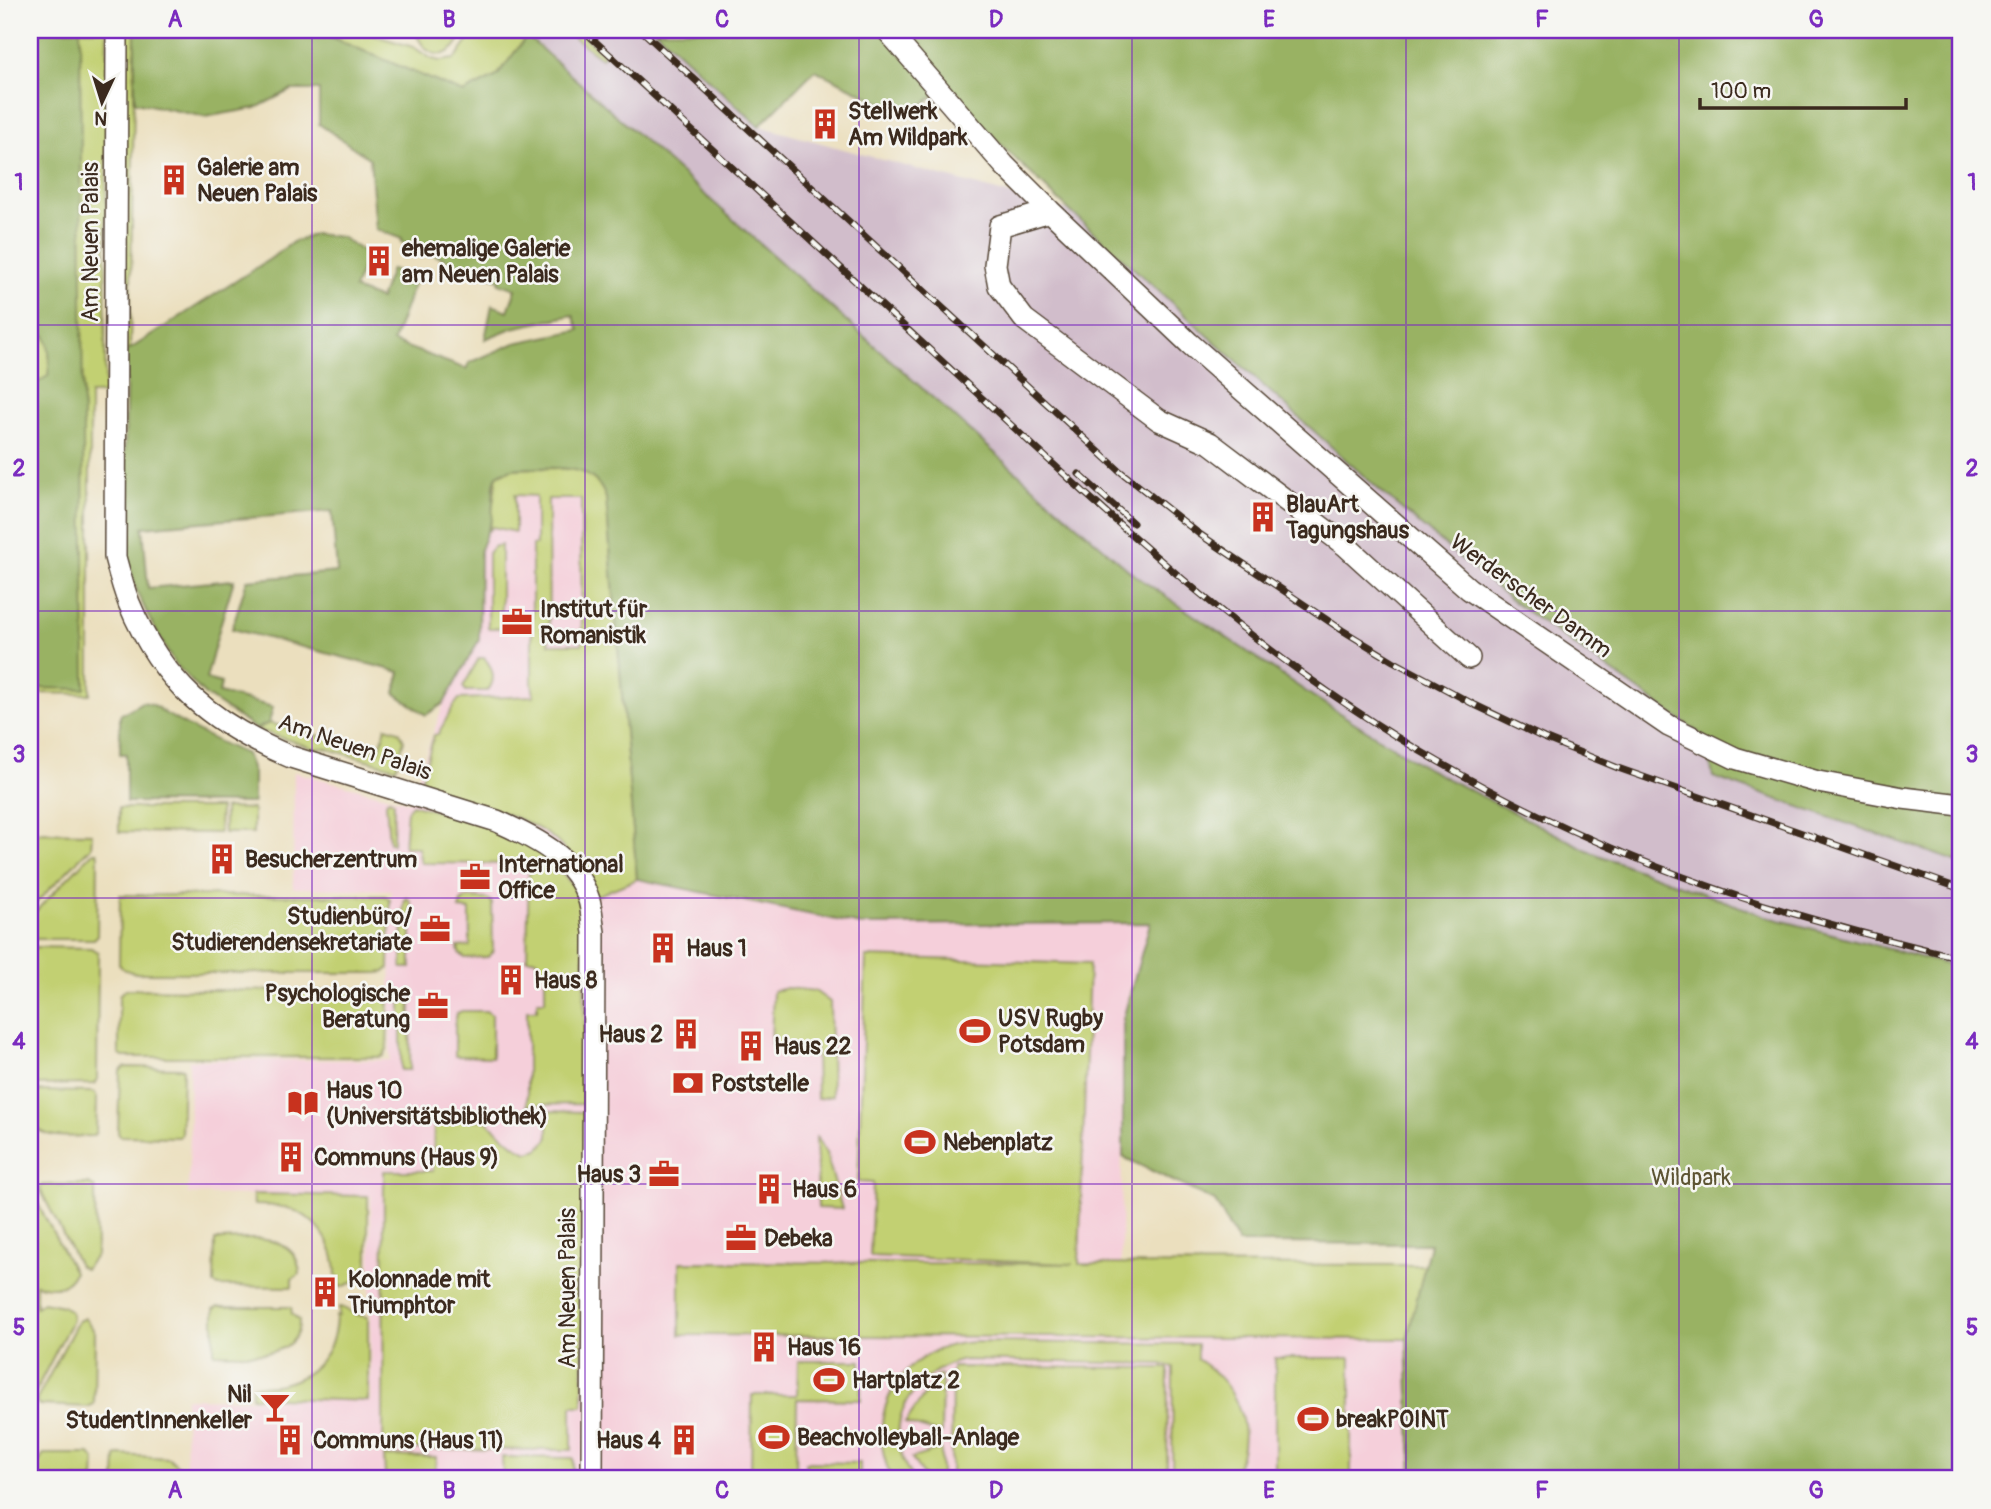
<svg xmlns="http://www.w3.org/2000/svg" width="1991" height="1509" font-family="Pangolin,sans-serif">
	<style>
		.built { fill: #f5cfda }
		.industrial { fill: #d1bdcb }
		.green { fill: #c2d072; stroke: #7e7d48; stroke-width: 2; fill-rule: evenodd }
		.forest { fill: #99b264; stroke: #6a6e41; stroke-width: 2 }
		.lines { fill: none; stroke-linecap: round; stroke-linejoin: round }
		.minor-casing { stroke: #554536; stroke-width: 24 }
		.minor { stroke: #fff; stroke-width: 21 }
		.rail-casing { stroke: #3b2a1e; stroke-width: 7 }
		.rail { stroke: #f6f6f2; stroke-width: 4.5; stroke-dasharray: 13; stroke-linecap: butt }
		.grid { fill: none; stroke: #7b2cbf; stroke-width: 2; stroke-opacity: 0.55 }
		.labels { text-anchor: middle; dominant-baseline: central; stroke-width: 5; stroke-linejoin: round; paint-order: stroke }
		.poi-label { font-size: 23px; font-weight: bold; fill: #3b2a1e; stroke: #f6f6f2; text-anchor: start }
		.street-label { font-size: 23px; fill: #3b2a1e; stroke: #f6f6f2 }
		.park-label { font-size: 23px; fill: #5d5433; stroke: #f6f6f2 }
		.neatline { fill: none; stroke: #7b2cbf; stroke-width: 2.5 }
		.grid-label { font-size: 23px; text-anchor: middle; font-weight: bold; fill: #7b2cbf }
	</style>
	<rect width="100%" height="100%" fill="#f6f6f2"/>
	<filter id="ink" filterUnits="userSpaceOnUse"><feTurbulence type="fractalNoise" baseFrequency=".0143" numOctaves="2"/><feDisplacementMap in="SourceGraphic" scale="14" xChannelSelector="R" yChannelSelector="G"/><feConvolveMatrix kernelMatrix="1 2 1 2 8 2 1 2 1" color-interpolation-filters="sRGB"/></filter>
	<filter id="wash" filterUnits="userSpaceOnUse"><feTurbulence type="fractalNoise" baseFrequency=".00686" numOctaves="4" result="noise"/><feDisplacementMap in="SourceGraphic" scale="28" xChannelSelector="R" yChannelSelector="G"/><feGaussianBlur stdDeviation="1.57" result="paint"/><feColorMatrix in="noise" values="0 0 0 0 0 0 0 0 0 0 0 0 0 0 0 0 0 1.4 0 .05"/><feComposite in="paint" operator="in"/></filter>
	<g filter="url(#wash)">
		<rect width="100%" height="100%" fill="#ebdfbe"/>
		<!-- built -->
		<path class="built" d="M604 451 861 925 1150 923 1123 1019 1121 1264 680 1262V1335L1407 1339 1412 1479H186L185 1398 370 1401 371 1196 188 1194 190 1137 189 1060H390L391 890 293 888 294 772 409 802 444 703 479 640 480 550 485 470Z"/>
		<!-- industrial -->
		<path class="industrial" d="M522 30H655L759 126 1070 211 1386 496 1511 601 1706 737 1713 777 1961 863V968L1768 917 1593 853 1428 769 1314 697 1133 574 997 455Z"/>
		<!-- green -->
		<path class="green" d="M30 30H107L105 394H90V694L30 693Z
			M124 30H135L130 349 127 351V366H123Z
			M314 30H356L413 47 432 59 440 61 454 59 459 54 468 41 470 30H522L527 36 497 76 463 93Z
			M413 30H462C461 47 443 63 426 49 421 44 417 35 413 30Z
			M564 30H576L604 55 601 58Z
			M541 468C569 468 596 468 606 498L637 879 596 896C583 874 571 852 550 836 520 814 461 799 424 787L421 781 434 735 438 734 453 707 459 699 534 696 532 683V545H536V496L515 495V532L493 527 487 532 490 527 497 475 513 469ZM548 499H581L582 644H549Z
			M501 545V628H488V553L493 547Z
			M479 658H484C493 667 497 681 487 691H466L463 687Z
			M269 723 379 751 386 727 399 731 404 740 396 768 324 748 315 749 256 729Z
			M390 799 394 802 393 844 389 842 386 803 387 800Z
			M412 804 492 827 539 850 573 885 584 916 585 1104 527 1105V1010H537V1001H545V968H537V959H527L529 864 421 863 418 847H404L407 811Z
			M119 808H220L219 833 119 832Z
			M224 808 253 809V833H224Z
			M30 832 92 833 91 847 30 909Z
			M93 852H97L98 856 97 936 94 939H30V917Z
			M120 895 385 896 390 900 389 968 385 972 378 973H134L123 969 119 964Z
			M407 898 411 902V968H402L403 911 405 899Z
			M467 898 488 899 492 903 493 952 488 957 465 958 459 953 458 947 470 946V910L459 909 461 902Z
			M30 947 92 948 98 952 97 1081 95 1084 30 1085Z
			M866 957 1089 964 1079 1264 1961 1267V1345L1407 1339 680 1335V1262L1073 1264 870 1256 873 1183 858 1182Z
			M787 988 815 991 830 1002 832 1096 817 1099 816 1047 771 1044 773 991Z
			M126 989 386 992 389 995 387 1049 383 1056 378 1057H123L119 1054V995Z
			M401 1000H411L410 1070H401Z
			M462 1011H486L492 1015V1057L455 1056V1018L457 1013Z
			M125 1067 183 1068 181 1135 178 1137 120 1136 118 1133 120 1071Z
			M30 1091 91 1092 95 1093 97 1098 96 1132 93 1136C70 1136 46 1141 30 1123Z
			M548 1111 584 1112 583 1406H572V1450L383 1449 384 1171H433L434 1120H485L514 1145 527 1152 539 1149 548 1139Z
			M816 1136 826 1153 842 1209 818 1208Z
			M88 1184 94 1187 95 1189 96 1255 85 1269 79 1266 40 1189 42 1185Z
			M30 1189 74 1272C67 1289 51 1289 36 1284V1307L43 1302 63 1306 71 1312 72 1320 30 1402Z
			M253 1194 368 1196V1279C353 1279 350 1286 339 1287V1277L336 1276C336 1244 315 1213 282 1207 273 1205 263 1205 254 1205Z
			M215 1240C246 1240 297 1230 300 1274L292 1279V1287L219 1286 214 1284Z
			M218 1307H291L292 1314 299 1320C300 1363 242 1353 214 1353V1309Z
			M339 1307C349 1308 353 1316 368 1317V1401L252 1397V1385C298 1390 335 1364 336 1316H339Z
			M85 1318 95 1332 94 1404 88 1407 39 1405 36 1401 78 1321Z
			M973 1342 1197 1344V1359C1240 1387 1258 1433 1231 1479H1172L1173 1367 1162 1364 963 1360C908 1374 879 1429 913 1479H892C861 1414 901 1346 973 1342Z
			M1275 1358H1351V1479H1275Z
			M798 1361H861V1400L797 1399 796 1479H751L752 1395H797Z
			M952 1367 1168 1368 1167 1479H951Z
			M938 1375 941 1376 940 1380 942 1381 941 1434 905 1423Z
			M941 1449V1479H925L912 1458Z
			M44 1454H90L95 1460 94 1479H30V1469L39 1462Z
			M119 1455 169 1458 192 1479H115L116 1456Z
			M384 1456 436 1457 435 1475H385Z
			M502 1457 573 1458V1479H532L531 1476H503Z
			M806 1462 860 1463V1479H806Z"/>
		<!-- forest -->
		<path class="forest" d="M30 30H80L85 689 30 688V387L48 376C51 353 51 333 30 319Z
			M135 30H314L463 93 497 76 527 36 997 455 1133 574 1314 697 1428 769 1593 853 1768 917 1961 968V1479H1412L1407 1339 1430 1244 1238 1243 1215 1201 1123 1157V1019L1150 923 861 925 637 879 606 498C595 466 563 467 535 468 521 468 508 468 497 475L494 484 492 518 480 550 479 640 444 703 426 715 395 693 400 672 232 629 247 580 337 572 332 511 143 527 148 588 234 580 220 626 206 679 221 683 219 693 273 707 269 723 256 729 204 694 174 663 150 620 137 592 123 543 127 351 270 259 293 242 315 234 341 237 367 254 354 289 380 299 391 269 416 278 393 342 466 369 469 363 515 343 579 330 573 315 512 328 485 339 492 305 508 311 516 289 499 283 500 280 401 242 402 239 376 229 370 159 319 124V90H291L256 108 205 117 135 102Z
			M655 30H1961V863L1713 777 1705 737 1512 601 1386 496 1070 211 997 141 948 86 907 115 815 70 759 126Z
			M142 702C156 704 156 707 166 714 192 729 219 743 246 754L253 773V803L126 802V754H120V715Z"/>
	</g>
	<g filter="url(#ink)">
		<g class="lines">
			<!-- minor casing -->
			<g class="minor-casing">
				<path id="minor" d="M117 30 115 557C119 572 123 588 129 603 162 683 212 724 291 757L497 821C535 838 575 857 589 900 592 910 592 922 594 932L592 1479
					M887 30 1004 165 1050 211 1189 343 1469 589 1669 726 1735 758 1818 782 1903 798 1961 805
					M1050 211 1000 226 995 265 999 286 1024 319 1159 420 1210 443 1345 545 1469 658"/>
			</g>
			<!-- minor -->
			<use href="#minor" class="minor"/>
			<!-- rail casing -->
			<g class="rail-casing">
				<path id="rail" d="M583 30C716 152 849 276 982 398 1125 531 1268 665 1439 762 1534 817 1636 862 1740 897 1813 921 1887 940 1961 958
					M641 30 1121 472 1198 533 1342 630 1393 661 1475 705 1544 738 1618 768 1961 889
					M1079 474 1133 523"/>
			</g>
			<!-- rail -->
			<use href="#rail" class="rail"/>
		</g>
	</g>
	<!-- grid -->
	<path class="grid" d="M312 30V1479M585 30V1479M859 30V1479M1132 30V1479M1406 30V1479M1679 30V1479M30 325H1961M30 611H1961M30 898H1961M30 1184H1961"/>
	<!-- icons -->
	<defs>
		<g id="building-bare" transform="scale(2.415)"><path d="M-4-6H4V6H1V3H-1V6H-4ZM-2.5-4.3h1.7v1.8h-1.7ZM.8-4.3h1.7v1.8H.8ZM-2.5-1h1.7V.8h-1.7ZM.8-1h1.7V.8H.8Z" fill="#c8321e" stroke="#f6f6f2" stroke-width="2.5" paint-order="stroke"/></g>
		<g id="office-bare" transform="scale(2.415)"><path d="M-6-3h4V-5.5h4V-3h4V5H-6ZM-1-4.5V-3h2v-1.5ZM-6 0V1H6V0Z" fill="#c8321e" stroke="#f6f6f2" stroke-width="2.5" paint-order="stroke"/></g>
		<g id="stadium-bare" transform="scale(2.415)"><path d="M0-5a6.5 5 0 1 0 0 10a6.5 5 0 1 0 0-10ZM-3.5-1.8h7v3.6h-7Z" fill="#c8321e" stroke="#f6f6f2" stroke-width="2.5" paint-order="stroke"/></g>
		<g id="bank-bare" transform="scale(2.415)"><path d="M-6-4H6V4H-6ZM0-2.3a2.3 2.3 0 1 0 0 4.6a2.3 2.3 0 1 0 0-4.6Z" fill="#c8321e" stroke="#f6f6f2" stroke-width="2.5" paint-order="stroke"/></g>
		<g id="library-bare" transform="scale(2.415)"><path d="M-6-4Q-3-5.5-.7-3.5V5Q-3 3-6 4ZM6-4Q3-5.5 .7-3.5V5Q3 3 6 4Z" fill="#c8321e" stroke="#f6f6f2" stroke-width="2.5" paint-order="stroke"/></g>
		<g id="bar-bare" transform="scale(2.415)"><path d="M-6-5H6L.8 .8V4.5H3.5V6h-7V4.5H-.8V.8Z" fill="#c8321e" stroke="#f6f6f2" stroke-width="2.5" paint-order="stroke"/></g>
	</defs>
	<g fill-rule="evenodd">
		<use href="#building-bare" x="825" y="124"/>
		<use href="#building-bare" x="174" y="180"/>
		<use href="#building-bare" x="379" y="261"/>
		<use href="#building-bare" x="1263" y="517"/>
		<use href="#office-bare" x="517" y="622"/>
		<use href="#building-bare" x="222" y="859"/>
		<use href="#office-bare" x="475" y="877"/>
		<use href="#office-bare" x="435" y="929"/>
		<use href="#building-bare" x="663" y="948"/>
		<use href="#building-bare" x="511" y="980"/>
		<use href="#office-bare" x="433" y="1006"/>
		<use href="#stadium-bare" x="975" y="1031"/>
		<use href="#building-bare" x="686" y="1034"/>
		<use href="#building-bare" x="751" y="1046"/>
		<use href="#bank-bare" x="688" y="1083"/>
		<use href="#library-bare" x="303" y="1103"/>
		<use href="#stadium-bare" x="920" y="1142"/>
		<use href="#building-bare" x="291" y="1157"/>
		<use href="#office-bare" x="664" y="1174"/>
		<use href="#building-bare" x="769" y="1189"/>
		<use href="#office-bare" x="741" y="1238"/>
		<use href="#building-bare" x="325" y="1292"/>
		<use href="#building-bare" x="764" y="1347"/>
		<use href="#stadium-bare" x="829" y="1380"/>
		<use href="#bar-bare" x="275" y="1407"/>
		<use href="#stadium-bare" x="1313" y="1419"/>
		<use href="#stadium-bare" x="774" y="1437"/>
		<use href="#building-bare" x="290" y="1440"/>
		<use href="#building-bare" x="684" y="1440"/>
	</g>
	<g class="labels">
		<!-- poi labels -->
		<g class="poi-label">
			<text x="848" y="111">Stellwerk<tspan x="848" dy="26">Am Wildpark</tspan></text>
			<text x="197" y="167">Galerie am<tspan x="197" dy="26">Neuen Palais</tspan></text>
			<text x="402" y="248">ehemalige Galerie<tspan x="402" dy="26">am Neuen Palais</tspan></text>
			<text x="1286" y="504">BlauArt<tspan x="1286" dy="26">Tagungshaus</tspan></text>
			<text x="540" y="609">Institut für<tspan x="540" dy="26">Romanistik</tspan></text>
			<text x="245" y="859">Besucherzentrum</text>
			<text x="498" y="864">International<tspan x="498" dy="26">Office</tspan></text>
			<text x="412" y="916" text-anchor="end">Studienbüro/<tspan x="412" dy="26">Studierendensekretariate</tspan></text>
			<text x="686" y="948">Haus 1</text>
			<text x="534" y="980">Haus 8</text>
			<text x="410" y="993" text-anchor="end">Psychologische<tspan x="410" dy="26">Beratung</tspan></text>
			<text x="998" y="1018">USV Rugby<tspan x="998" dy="26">Potsdam</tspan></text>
			<text x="663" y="1034" text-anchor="end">Haus 2</text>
			<text x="774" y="1046">Haus 22</text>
			<text x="711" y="1083">Poststelle</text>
			<text x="326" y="1090">Haus 10<tspan x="326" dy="26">(Universitätsbibliothek)</tspan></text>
			<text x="943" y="1142">Nebenplatz</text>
			<text x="314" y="1157">Communs (Haus 9)</text>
			<text x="641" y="1174" text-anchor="end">Haus 3</text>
			<text x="792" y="1189">Haus 6</text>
			<text x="764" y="1238">Debeka</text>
			<text x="348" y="1279">Kolonnade mit<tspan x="348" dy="26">Triumphtor</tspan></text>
			<text x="787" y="1347">Haus 16</text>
			<text x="852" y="1380">Hartplatz 2</text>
			<text x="252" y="1394" text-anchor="end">Nil<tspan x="252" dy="26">StudentInnenkeller</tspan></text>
			<text x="1336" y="1419">breakPOINT</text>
			<text x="797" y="1437">Beachvolleyball-Anlage</text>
			<text x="313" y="1440">Communs (Haus 11)</text>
			<text x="661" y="1440" text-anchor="end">Haus 4</text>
		</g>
		<!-- street labels -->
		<g class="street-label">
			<text transform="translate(90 242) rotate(-90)">Am Neuen Palais</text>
			<text transform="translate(1531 596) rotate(36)">Werderscher Damm</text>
			<text transform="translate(355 747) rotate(19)">Am Neuen Palais</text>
			<text transform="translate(567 1288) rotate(-90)">Am Neuen Palais</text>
		</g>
		<!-- park labels -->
		<g class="park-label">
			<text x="1691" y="1177">Wildpark</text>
		</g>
	</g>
	<!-- margin -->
	<rect width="1991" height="1509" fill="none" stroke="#f6f6f2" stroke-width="77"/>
	<!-- north arrow -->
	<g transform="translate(102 102) rotate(184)" stroke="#f6f6f2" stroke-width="5" paint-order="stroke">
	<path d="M0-5L12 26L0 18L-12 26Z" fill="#3b2a1e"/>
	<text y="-10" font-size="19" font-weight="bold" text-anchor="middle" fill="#3b2a1e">N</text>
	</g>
	<!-- scale -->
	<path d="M1700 98v10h206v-10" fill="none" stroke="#3b2a1e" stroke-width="3.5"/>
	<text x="1711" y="98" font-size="21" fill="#3b2a1e" stroke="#f6f6f2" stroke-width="5" paint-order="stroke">100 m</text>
	<rect x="38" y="38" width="1914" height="1432" class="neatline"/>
	<g class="grid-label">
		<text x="175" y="27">A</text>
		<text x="449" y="27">B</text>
		<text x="722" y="27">C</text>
		<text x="996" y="27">D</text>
		<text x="1269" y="27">E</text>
		<text x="1542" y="27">F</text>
		<text x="1816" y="27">G</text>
		<text x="19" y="190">1</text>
		<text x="1972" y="190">1</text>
		<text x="19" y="476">2</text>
		<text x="1972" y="476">2</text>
		<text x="19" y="762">3</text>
		<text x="1972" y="762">3</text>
		<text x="19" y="1049">4</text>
		<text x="1972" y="1049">4</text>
		<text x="19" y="1335">5</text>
		<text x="1972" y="1335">5</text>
		<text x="175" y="1498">A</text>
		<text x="449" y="1498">B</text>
		<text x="722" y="1498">C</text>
		<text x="996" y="1498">D</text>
		<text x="1269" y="1498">E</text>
		<text x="1542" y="1498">F</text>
		<text x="1816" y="1498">G</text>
	</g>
</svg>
